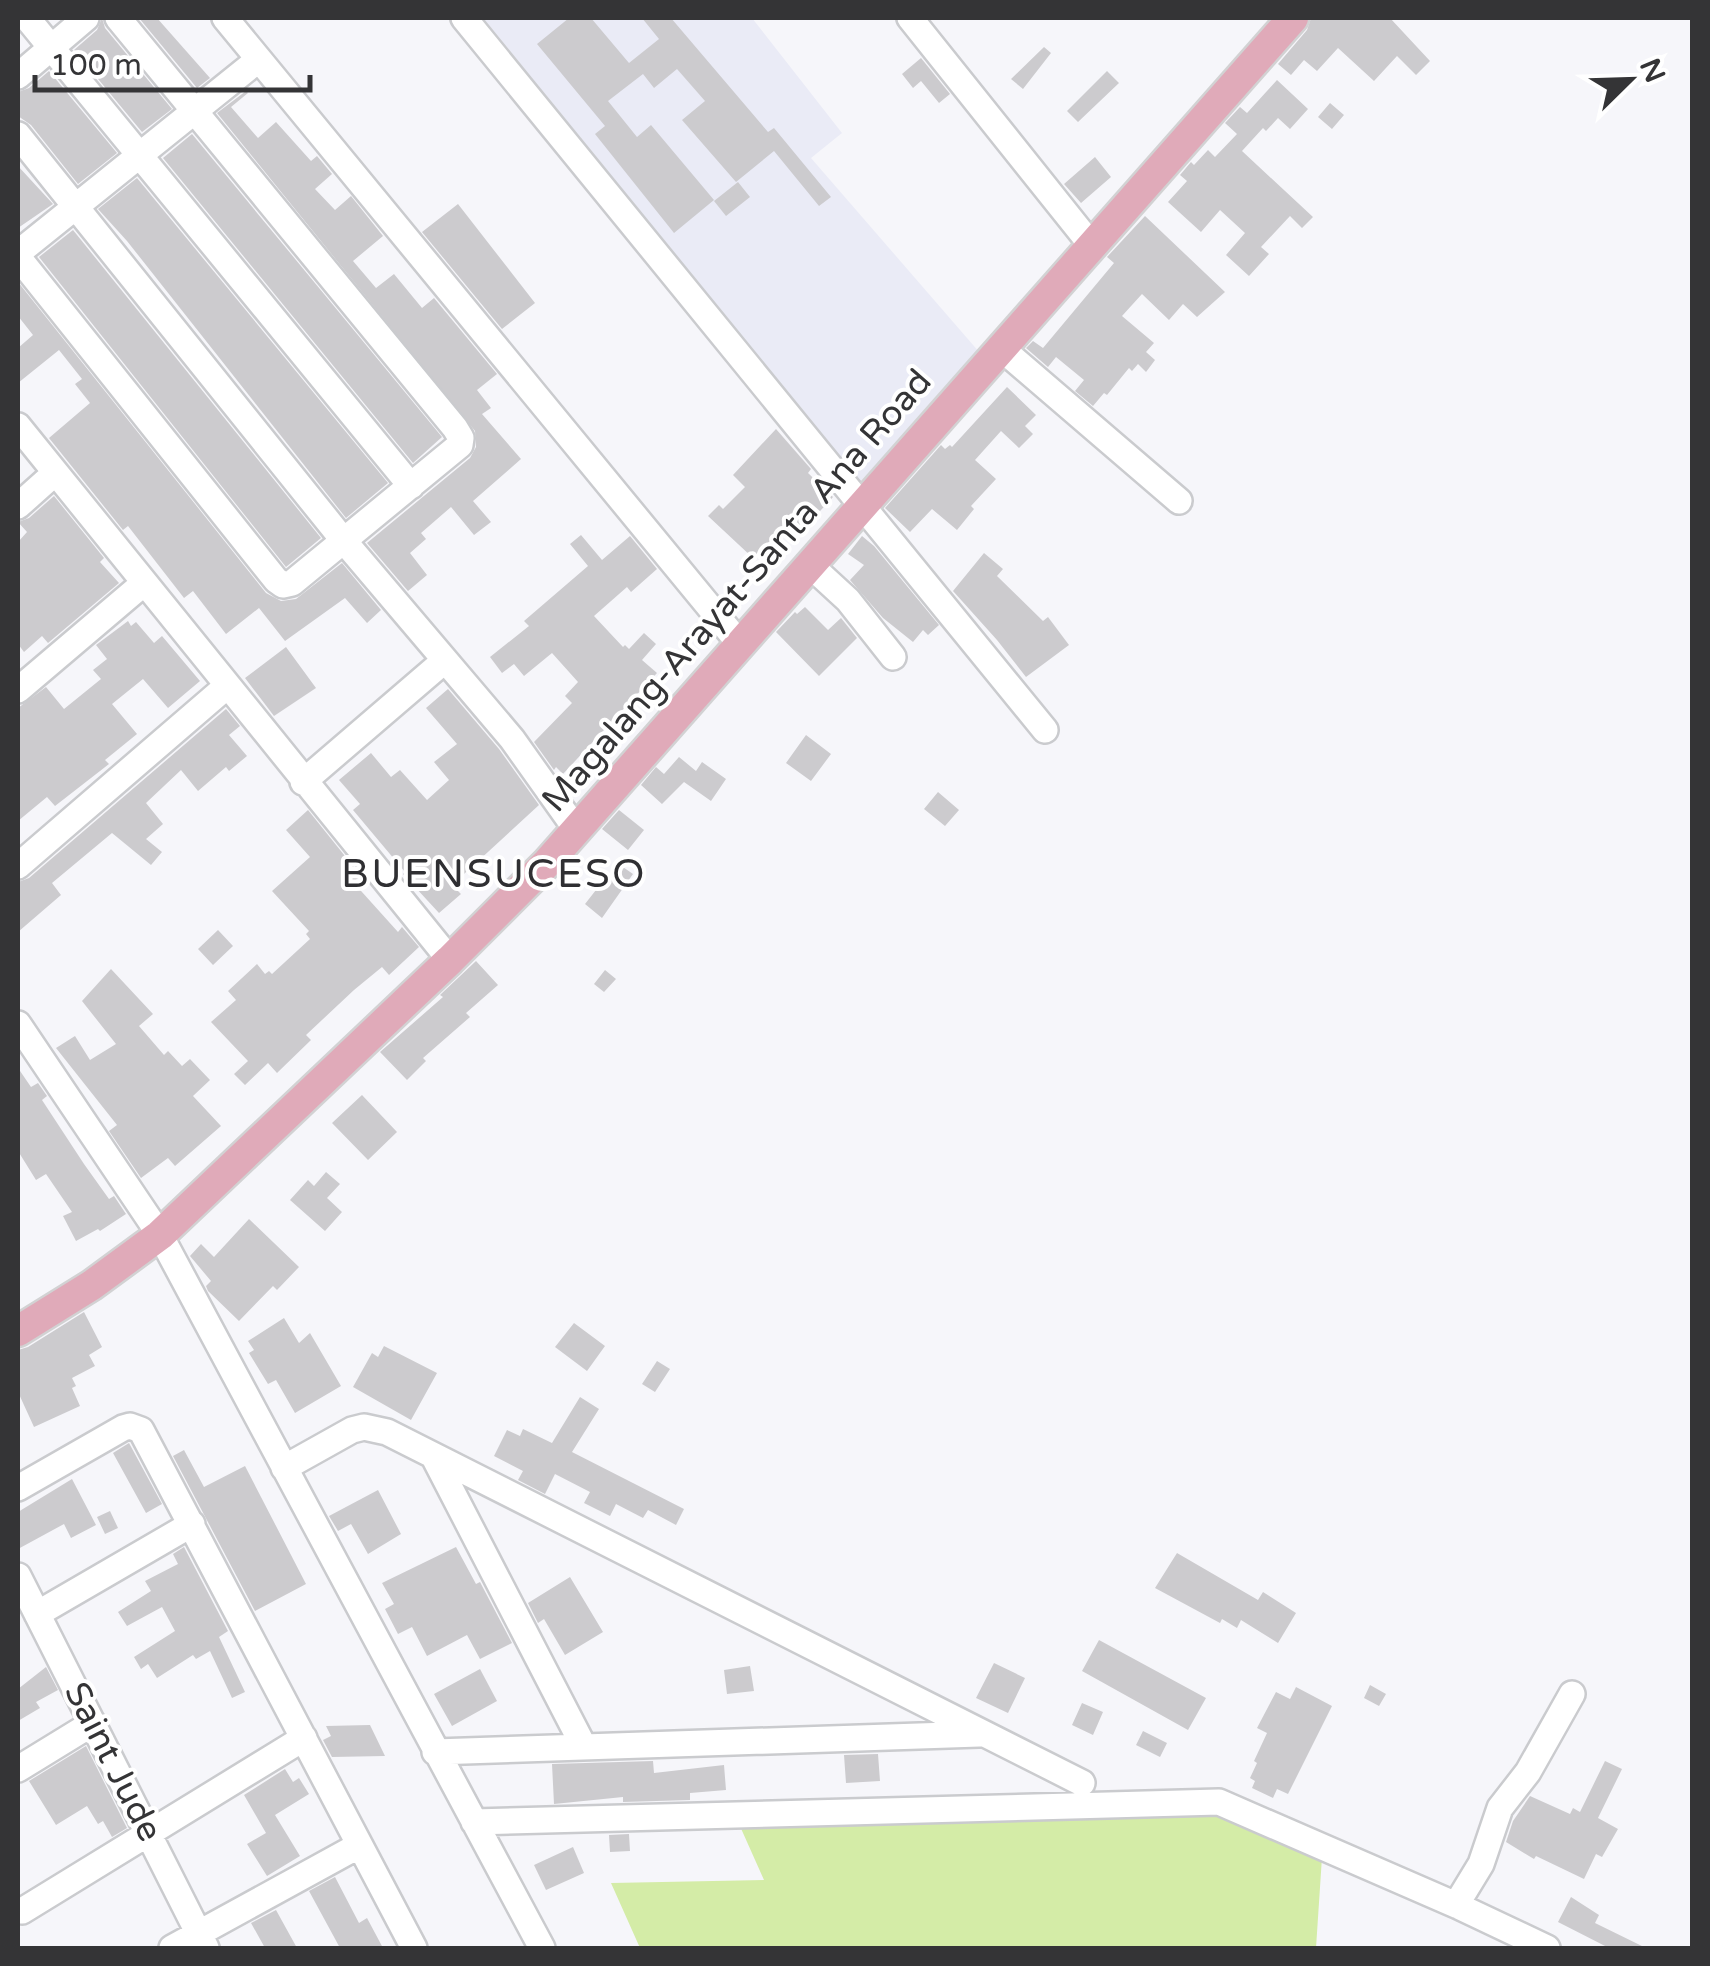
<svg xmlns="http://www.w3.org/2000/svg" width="1710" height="1966" font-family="'Varela Round',sans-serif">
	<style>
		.built { fill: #eaebf6 }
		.green { fill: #d4eca7 }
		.building { fill: #cccbce }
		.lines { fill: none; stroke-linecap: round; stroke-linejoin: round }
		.minor-casing { stroke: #cacbce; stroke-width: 30 }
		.major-casing { stroke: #d2d2d3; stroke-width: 35 }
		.minor { stroke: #fff; stroke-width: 25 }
		.major { stroke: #e0aab9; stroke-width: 30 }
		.labels { text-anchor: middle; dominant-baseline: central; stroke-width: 8; stroke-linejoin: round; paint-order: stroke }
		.street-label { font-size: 35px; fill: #343436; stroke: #fff }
		.quarter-label { font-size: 40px; letter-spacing: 2.5px; fill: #2f2f32; stroke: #fff }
	</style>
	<rect width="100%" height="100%" fill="#f6f6fa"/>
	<!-- built -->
	<path class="built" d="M483 18H752L842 133 811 158 980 353 861 482Z"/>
	<!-- green -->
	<path class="green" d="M1220 1810 1322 1857 1316 1948H640L611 1883 764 1880 739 1824Z"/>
	<!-- building -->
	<path class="building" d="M102 18 105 28 172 109 142 132 74 50 97 30Z
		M139 18H157L210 78 197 88Z
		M569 18H591L629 63 659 39 642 18H671L768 132 774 128 831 197 819 206 774 151 736 182 682 120 705 101 677 69 654 88 643 74 608 101 637 137 651 125 714 200 674 233 595 134 605 126 537 44Z
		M1311 18H1390L1430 61 1416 75 1397 56 1374 81 1338 48 1317 71 1304 60 1291 75 1278 64 1307 30Z
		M1044 47 1051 53 1023 89 1011 79Z
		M921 58 950 94 939 103 921 81 913 88 902 74Z
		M49 71 117 153 78 184 31 125 18 116V92L29 88Z
		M1107 71 1119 83 1078 122 1067 111Z
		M1277 80 1308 109 1290 129 1278 118 1266 131 1263 128 1242 151 1313 217 1302 228 1290 216 1261 247 1269 254 1249 276 1226 255 1245 233 1220 210 1201 232 1168 202 1187 181 1180 175 1191 162 1194 165 1208 150 1215 157 1237 134 1225 123 1240 107 1247 113Z
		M246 91 248 93 231 107 258 138 276 122 311 161 317 156 332 174 315 189 335 210 351 196 383 236 353 261 376 288 394 274 422 308 434 298 497 374 477 390 491 408 482 414 521 459 473 501 491 522 474 535 451 507 421 533 426 539 410 553 427 575 408 591 367 543 470 458 476 447 475 431 217 113Z
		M1330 103 1344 115 1332 129 1318 117Z
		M192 134 442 437 413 463 163 158Z
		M1095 157 1111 177 1081 203 1064 184Z
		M18 166 53 204 18 228Z
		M137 178 388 483 346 518 127 241 98 209Z
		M738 182 750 197 726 216 714 201Z
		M458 204 535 303 502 329 422 232Z
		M1145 216 1225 292 1197 317 1183 304 1169 320 1142 294 1122 316 1154 343 1146 352 1155 360 1146 372 1138 364 1132 371 1129 368 1107 395 1104 393 1093 406 1075 391 1084 380 1056 357 1048 367 1026 348 1033 341 1043 348 1114 263 1107 257Z
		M73 230 321 538 286 567 39 257Z
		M18 282 266 593 281 601 296 599 342 563 381 610 367 623 345 598 285 641 259 608 226 634 193 591 184 598 128 526 123 530 49 438 90 403 75 384 82 379 59 350 18 383V348L33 335 18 316Z
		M1007 387 1036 415 1025 426 1033 434 1019 448 1001 431 975 460 996 479 971 506 974 509 957 530 932 509 910 532 885 508 941 445 945 449 950 445 952 447Z
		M776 429 811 469 808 473 833 497 797 536 786 525 753 558 708 516 719 505 723 509 745 487 733 475Z
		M54 496 104 558 100 562 119 583 48 643 42 636 24 652 18 644V542L27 532 18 522 29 518Z
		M581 535 602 560 630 536 657 569 631 592 627 587 594 616 623 647 625 645 629 649 644 633 656 644 642 660 657 673 563 774 556 767 554 770 534 742 572 703 565 696 578 682 552 653 524 676 514 664 502 673 490 657 529 626 524 621 588 566 570 544Z
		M862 536 874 546 939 625 928 635 923 630 913 642 883 618 850 580 864 565 848 554Z
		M984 553 1003 569 997 576 1043 621 1048 617 1069 645 1026 677 997 640 953 591Z
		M805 607 828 630 841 618 857 638 819 676 776 632 795 612 797 614Z
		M128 621 131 626 136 622 154 643 162 636 200 681 168 708 143 679 112 704 137 734 105 760 109 764 55 806 47 797 18 821V708L46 687 64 709 101 679 93 670 107 659 96 645Z
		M286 647 316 688 274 716 245 678Z
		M448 689 499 749 539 805 452 885 461 894 439 913 403 874 405 872 353 810 360 804 339 780 371 753 391 777 400 770 427 800 449 780 434 762 457 744 426 708Z
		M226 709 240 726 229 735 247 756 229 771 226 767 198 791 181 770 146 803 163 824 146 839 162 852 151 865 112 833 52 883 61 895 18 932V882L29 878Z
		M806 735 831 754 811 781 786 763Z
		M679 757 696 771 702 762 726 779 711 801 684 782 662 804 641 785 656 767 664 774Z
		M938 792 959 810 945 826 924 809Z
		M308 810 361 876 353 882 398 932 402 927 419 947 389 975 382 967 354 990 306 1035 311 1040 277 1073 268 1063 245 1085 234 1074 248 1061 211 1022 236 1000 228 991 257 964 265 974 269 971 272 974 310 939 306 934 309 931 272 891 310 857 286 830Z
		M619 810 644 830 628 850 602 829Z
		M620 865 633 874 602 918 585 904 603 881 607 884Z
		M218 930 233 946 213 965 198 949Z
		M476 961 498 985 466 1013 470 1017 423 1058 426 1061 407 1080 380 1052 443 997 440 995Z
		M111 969 153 1014 139 1026 164 1055 168 1051 182 1066 190 1059 210 1080 193 1096 221 1126 175 1166 168 1158 141 1178 109 1131 117 1125 56 1048 75 1036 90 1060 116 1044 82 1001Z
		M605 970 616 979 604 992 594 984Z
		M18 1068 31 1087 38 1083 47 1096 42 1100 84 1164 109 1199 114 1196 126 1214 100 1231 98 1229 76 1241 63 1216 72 1212 46 1174 36 1180 18 1151Z
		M362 1095 397 1132 368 1160 332 1123Z
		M326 1172 340 1184 327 1198 342 1212 325 1231 290 1200 308 1180 314 1186Z
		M249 1219 299 1267 277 1290 273 1286 239 1321 208 1291 206 1286 211 1281 190 1256 201 1244 214 1257Z
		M84 1312 102 1347 89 1355 95 1366 72 1378 76 1386 72 1388 80 1406 34 1427 18 1392V1350L28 1347Z
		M284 1318 299 1343 310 1333 341 1386 295 1413 276 1380 268 1384 249 1353 254 1350 248 1341Z
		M574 1323 605 1346 587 1371 555 1347Z
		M384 1346 437 1373 411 1420 353 1387 372 1353 378 1357Z
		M657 1361 670 1369 655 1392 642 1384Z
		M580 1397 599 1409 572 1452 684 1509 676 1525 648 1510 643 1518 616 1504 610 1516 584 1503 590 1492 555 1474 545 1494 518 1480 523 1471 494 1456 507 1430 520 1436 523 1429 552 1443Z
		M129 1443 162 1504 146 1513 113 1453Z
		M184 1450 204 1487 245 1466 306 1584 255 1611 173 1456Z
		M72 1479 96 1525 71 1538 64 1524 18 1549V1512Z
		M378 1490 401 1534 368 1554 351 1524 338 1531 329 1516Z
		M110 1511 118 1528 105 1534 97 1517Z
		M184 1547 228 1631 219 1637 245 1692 232 1698 210 1651 196 1659 193 1655 157 1678 148 1664 141 1669 134 1657 175 1631 162 1607 127 1626 118 1612 151 1591 145 1581 178 1564 173 1554Z
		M456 1547 476 1584 480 1582 512 1643 480 1659 467 1635 427 1656 412 1627 398 1634 385 1609 394 1604 382 1583Z
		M1177 1553 1258 1600 1263 1592 1296 1613 1278 1643 1241 1620 1237 1628 1222 1619 1220 1623 1155 1588Z
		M570 1577 603 1632 565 1655 544 1619 538 1623 528 1603Z
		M1099 1640 1206 1698 1188 1730 1082 1671Z
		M994 1663 1025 1678 1008 1713 976 1698Z
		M750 1666 754 1691 727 1694 724 1670Z
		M46 1667 58 1690 36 1702 40 1708 18 1721V1689Z
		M480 1669 497 1701 452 1726 434 1694Z
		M1370 1685 1386 1694 1379 1706 1364 1698Z
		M1296 1687 1332 1706 1288 1794 1277 1789 1273 1798 1252 1788 1255 1781 1250 1778 1257 1763 1254 1761 1267 1733 1257 1728 1276 1692 1290 1699Z
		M1082 1703 1103 1712 1093 1735 1072 1725Z
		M370 1725 385 1756 332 1757 323 1740 331 1736 326 1726Z
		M1143 1731 1167 1743 1160 1757 1136 1745Z
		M86 1746 127 1828 112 1837 103 1821 98 1824 87 1806 56 1825 29 1781Z
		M878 1754 880 1781 846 1783 844 1755Z
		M653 1761 654 1773 724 1765 726 1790 690 1793V1800L623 1802V1797L554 1804 552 1764Z
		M1605 1761 1622 1769 1598 1818 1618 1829 1602 1857 1596 1854 1584 1879 1536 1856 1534 1859 1506 1842 1513 1821 1530 1796 1570 1814 1573 1808 1580 1812Z
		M285 1769 293 1782 299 1778 309 1794 275 1815 300 1856 267 1876 247 1844 266 1833 244 1795Z
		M629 1834 630 1851 610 1852 609 1835Z
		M573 1847 584 1873 546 1890 534 1865Z
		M335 1877 359 1923 367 1918 383 1948H340L309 1891Z
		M1571 1897 1599 1915 1595 1923 1646 1948H1609L1558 1922Z
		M276 1910 297 1948H265L251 1923Z"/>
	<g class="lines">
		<!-- minor casing -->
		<g class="minor-casing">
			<path id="minor" d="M27 18 411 486
				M225 18 740 644
				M464 18 1045 730
				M910 18 1093 247
				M18 76 86 18
				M18 135 344 541 512 739 576 829
				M18 253 258 60
				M18 257 276 580 283 585 292 583 460 445 461 438 455 428 118 18
				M1002 349 1179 501
				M18 426 450 960
				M18 506 55 473
				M811 566 848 600 893 657
				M18 690 144 583
				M303 782 444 661
				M18 866 227 686
				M18 1024 160 1235 542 1948
				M434 1457 584 1747
				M284 1468 352 1430 364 1427 387 1432 1082 1783
				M18 1488 123 1428 130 1426 141 1430 414 1948
				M18 1576 206 1948
				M37 1614 192 1524
				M435 1752 979 1734
				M18 1769 93 1723
				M474 1822 1219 1802 1456 1905 1547 1948
				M1456 1905 1481 1864 1500 1808 1528 1772 1572 1694
				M22 1911 304 1738
				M172 1948 358 1846"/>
		</g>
		<!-- major casing -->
		<g class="major-casing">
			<path id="major" d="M18 1331 92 1285 160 1235 450 960 548 862 1293 18"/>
		</g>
		<!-- minor -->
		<use href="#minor" class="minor"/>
		<!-- major -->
		<use href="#major" class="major"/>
	</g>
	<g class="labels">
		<!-- street labels -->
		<g class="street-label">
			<text transform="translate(737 591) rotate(-49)">Magalang-Arayat-Santa Ana Road</text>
			<text transform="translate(113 1762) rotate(63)">Saint Jude</text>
		</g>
		<!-- quarter labels -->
		<g class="quarter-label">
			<text x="494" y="874">BUENSUCESO</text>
		</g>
	</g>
	<!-- border -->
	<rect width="1710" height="1966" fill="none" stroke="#343436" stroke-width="40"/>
	<!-- north arrow -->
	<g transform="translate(1630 80) rotate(67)" stroke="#ffffff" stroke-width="8" paint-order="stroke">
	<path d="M0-8L18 38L0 25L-18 38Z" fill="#343436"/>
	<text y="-15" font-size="28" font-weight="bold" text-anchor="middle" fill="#343436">N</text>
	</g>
	<!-- scale -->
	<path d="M35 75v15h275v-15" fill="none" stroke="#343436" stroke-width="5"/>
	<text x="50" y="75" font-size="30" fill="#343436" stroke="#ffffff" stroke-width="8" paint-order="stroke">100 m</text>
</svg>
